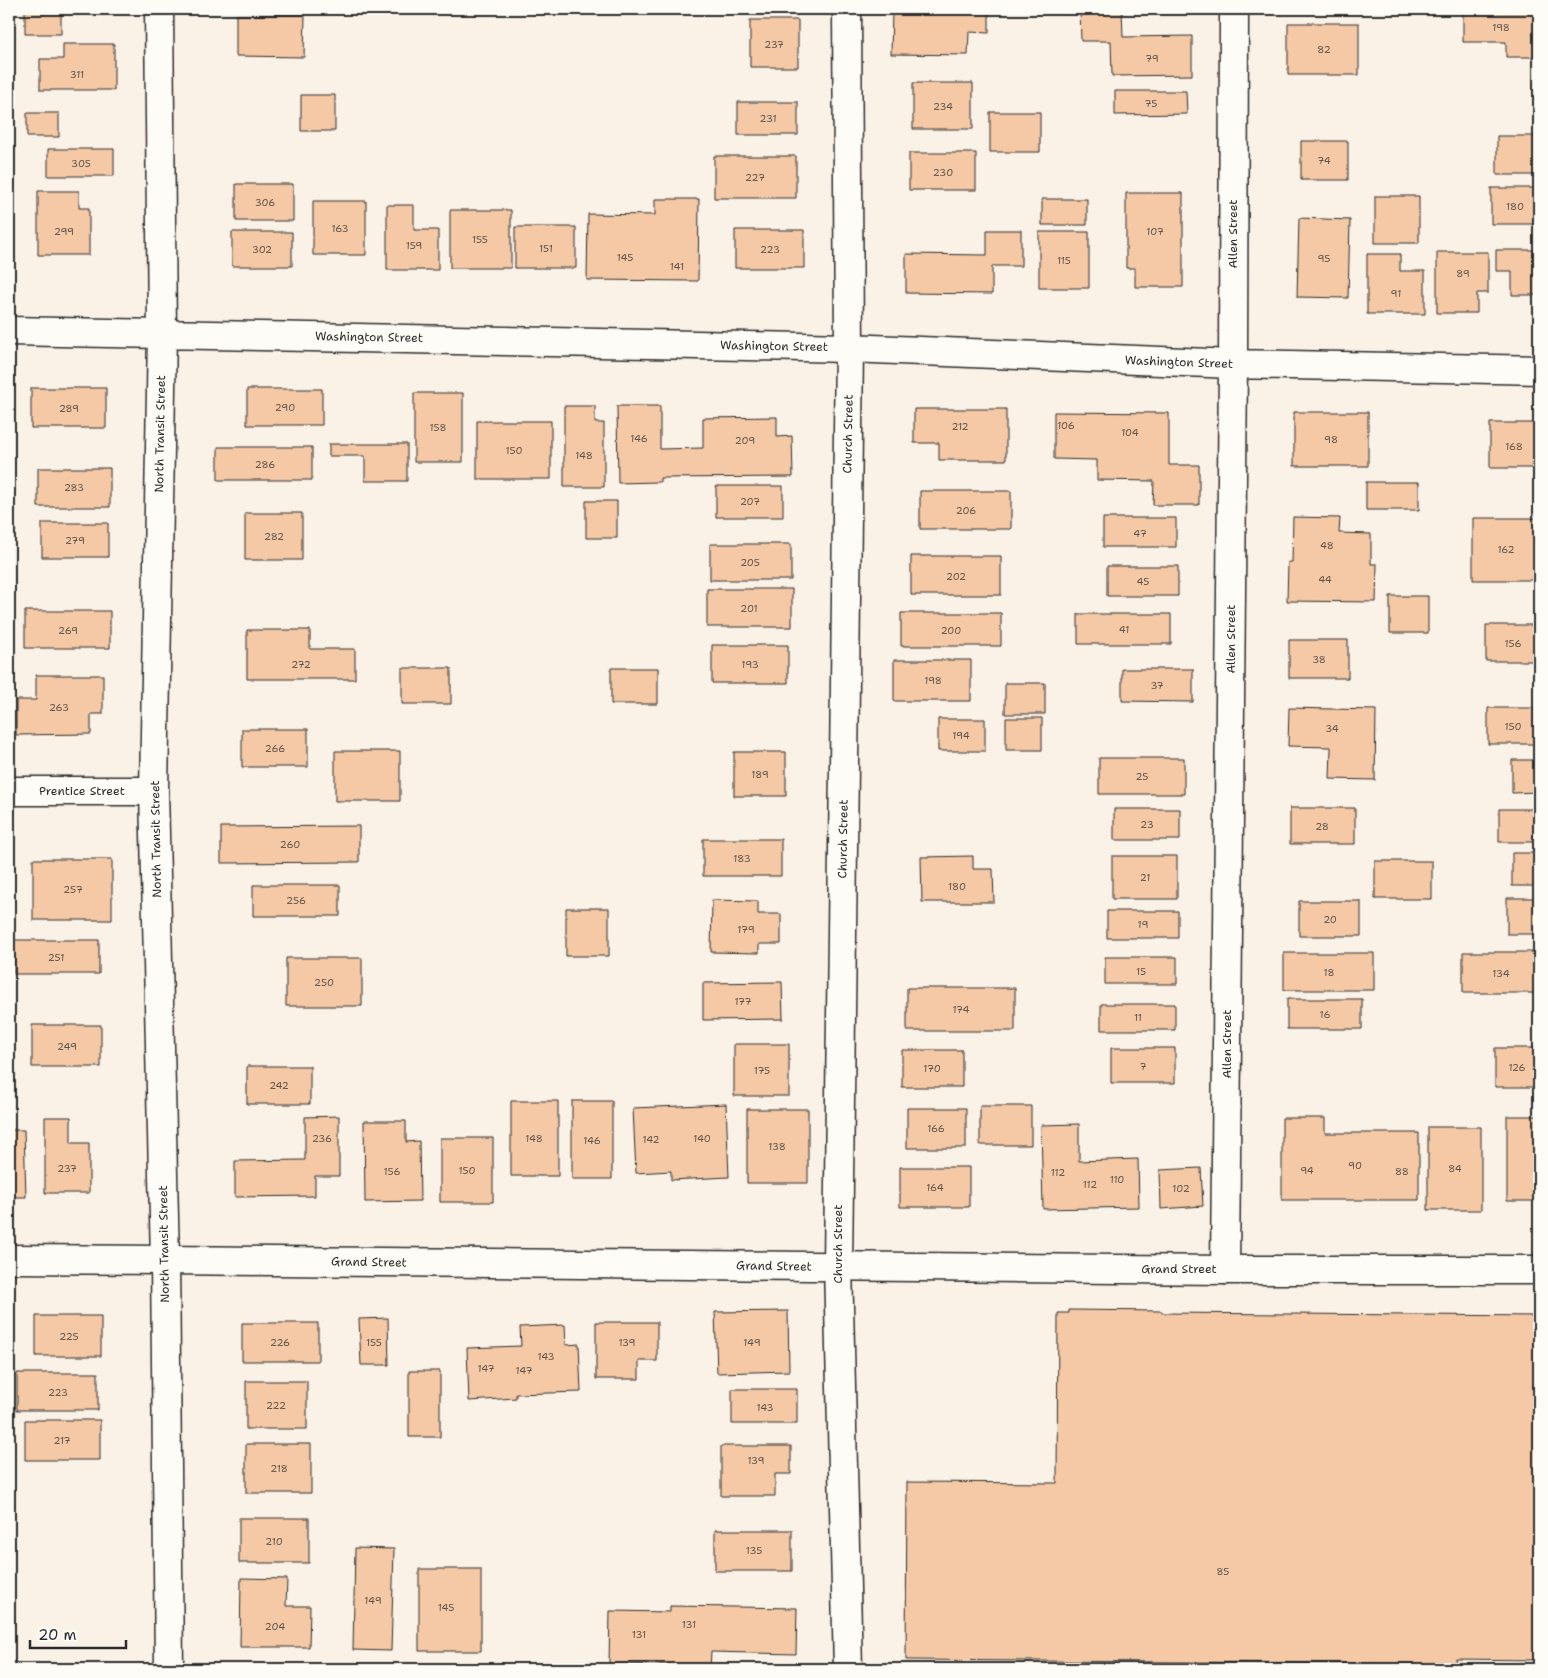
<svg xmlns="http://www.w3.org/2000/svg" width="1548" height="1678" font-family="'Shantell Sans',sans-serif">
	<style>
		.building { fill: #f5c9a5; stroke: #2b2b2b }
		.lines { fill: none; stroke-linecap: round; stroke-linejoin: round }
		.minor-casing { stroke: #2b2b2b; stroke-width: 31 }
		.major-casing { stroke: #2b2b2b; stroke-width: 31 }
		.minor { stroke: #fdfcf7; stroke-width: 28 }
		.major { stroke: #fdfcf7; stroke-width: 28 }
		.labels { text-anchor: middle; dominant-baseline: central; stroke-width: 5; stroke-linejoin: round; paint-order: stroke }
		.number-label { font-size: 10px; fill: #5e524a }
		.street-label { font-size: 12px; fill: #2b2b2b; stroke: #fdfcf7 }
	</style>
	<rect width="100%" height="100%" fill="#fbf2e7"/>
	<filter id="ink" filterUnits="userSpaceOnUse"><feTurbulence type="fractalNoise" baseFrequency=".02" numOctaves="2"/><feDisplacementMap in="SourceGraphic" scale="10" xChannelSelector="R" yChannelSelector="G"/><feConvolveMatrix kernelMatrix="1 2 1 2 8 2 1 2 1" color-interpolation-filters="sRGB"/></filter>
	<g filter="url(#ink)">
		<!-- building -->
		<path class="building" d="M25 9H61V34H25Z
			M728 9H801V10H728Z
			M892 9 989 10V33L969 32 968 55 891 54Z
			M1080 9H1122L1123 37 1192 36V75L1112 76 1111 41H1081Z
			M1463 12H1539V57H1506V42H1463Z
			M236 15H305L304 57 236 56Z
			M750 20H798V67H750Z
			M1288 23H1359V75H1288Z
			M63 44H114V90H40V59H63Z
			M913 83H973V129H913Z
			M1115 91H1186L1187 114 1115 115Z
			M301 95H335V131H301Z
			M738 102H798V135H738Z
			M990 112H1040V152H990Z
			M27 113H59V137H27Z
			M1497 136H1539V175H1497Z
			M1301 141H1348V180H1301Z
			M48 149H114V176H48Z
			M909 153H976V190H909Z
			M714 156H796V198H714Z
			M236 184H293V221H236Z
			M1491 188H1539V224H1491Z
			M38 191H79V208H89V255H38Z
			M1126 193H1183V287H1135V268H1126Z
			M1375 196H1419V243H1375Z
			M655 199H699L698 281 587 280 588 214 655 215Z
			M1042 199H1087V225H1042Z
			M313 201H366V255H313Z
			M387 205H414V230H438V270H387Z
			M450 210H511V268H450Z
			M1299 218 1350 220 1348 298 1297 297Z
			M515 227H576V268H515Z
			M735 230H804V268H735Z
			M987 230H1021V266H992V294L906 293V254L987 255Z
			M232 232H292V266H232Z
			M1039 232H1089V288H1039Z
			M1496 250H1539V295H1512V271H1496Z
			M1437 252H1488V293H1477V313H1437Z
			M1367 254H1400V271H1425V314H1367Z
			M31 388H106V428H31Z
			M247 389H322V425H247Z
			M414 393H463V462H414Z
			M564 406H595V423H604V487H564Z
			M617 406H660V449L703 448V418L777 417V437L792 436 793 477 660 478V482L618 483Z
			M914 409H1006V460H939V443H914Z
			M1054 412 1169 413V465H1199V505H1153L1154 481 1097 480V460L1054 459Z
			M1294 412H1368V466H1294Z
			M477 421H551V479H477Z
			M1490 423H1539V468H1490Z
			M329 444H407V481H365V456H329Z
			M218 447H312V480H218Z
			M38 468H110V507H38Z
			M1366 482H1419V510H1366Z
			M716 486H783V517H716Z
			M920 491H1011V529H920Z
			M586 501H617V538H586Z
			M245 513H302V560H245Z
			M1293 517 1340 518 1339 533 1371 534V564H1377L1376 602 1287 601 1288 562H1292Z
			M1103 518H1176V547H1103Z
			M1473 518H1539V580H1473Z
			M42 523H108V557H42Z
			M710 544H791V580H710Z
			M911 556H1001V595H911Z
			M1107 566H1178V596H1107Z
			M707 589H792V627H707Z
			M1390 596H1428V633H1390Z
			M25 611H110V648H25Z
			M901 613H1001V646H901Z
			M1078 614H1171V644H1078Z
			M1486 625H1539V661H1486Z
			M247 630H310V649H355V679H247Z
			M1289 640H1348V678H1289Z
			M712 645H788V683H712Z
			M894 660H971V701H894Z
			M402 668H451V704H402Z
			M611 668H658V704H611Z
			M1122 669H1193V702L1122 701Z
			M36 675H103V714H91V734L16 735V700H36Z
			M1005 683H1045V714H1005Z
			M1289 708 1376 710 1375 780 1330 779 1331 747 1288 746Z
			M1488 708H1539V744H1488Z
			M1006 718H1042V750H1006Z
			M938 719H985V751H938Z
			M242 729H308V767H242Z
			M335 751H400V801H335Z
			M734 752H786V796H734Z
			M1099 758H1184V794H1099Z
			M1512 760H1539V792L1512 793Z
			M1290 808H1355V844H1290Z
			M1114 809H1180V840H1114Z
			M1499 809H1539V842H1499Z
			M359 826V862L221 863V827Z
			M703 839H781V876H703Z
			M1512 853H1539V886H1512Z
			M973 856V869H993L994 902H922L921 857Z
			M1112 856H1177V899H1112Z
			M33 859H112V920H33Z
			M1375 861H1432V899H1375Z
			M253 885H340V916H253Z
			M1507 898H1539V934H1507Z
			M712 900 758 901V914H781V944H759V953L711 952Z
			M1299 901H1361V936H1299Z
			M566 908H609V956H566Z
			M1107 911H1178V938H1107Z
			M14 940H99V974H14Z
			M1463 952H1539V993H1463Z
			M1284 953H1374V990H1284Z
			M1105 957H1177V984H1105Z
			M286 958H362V1006H286Z
			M782 982 783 1019 703 1020V983Z
			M907 988H1015V1031H907Z
			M1287 999H1362V1029H1287Z
			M1101 1004H1175V1030H1101Z
			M32 1025H101V1067H32Z
			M734 1044H789V1096H734Z
			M1111 1048H1175V1083H1111Z
			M1495 1048H1539V1087H1495Z
			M902 1050H962V1087H902Z
			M247 1066H310V1104H247Z
			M511 1101H558V1176H511Z
			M572 1101H612V1179H572Z
			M726 1104 729 1177 671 1180V1171L636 1173 633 1108Z
			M980 1106H1031V1145H980Z
			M907 1108H966V1148H907Z
			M747 1109H808V1183H747Z
			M339 1116V1176H315V1196L235 1197V1161L305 1160V1117Z
			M1507 1116H1539V1201H1507Z
			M45 1117H71V1143H89V1193H45Z
			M1282 1118H1325V1133H1419V1200H1282Z
			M364 1121H406V1142L419 1141 420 1201 365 1202Z
			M1079 1124V1161L1138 1159 1139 1207 1043 1209 1041 1125Z
			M1428 1127H1481V1210H1428Z
			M9 1130H24L26 1197H9Z
			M440 1138H493V1202H440Z
			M900 1167H969V1207H900Z
			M1201 1168 1203 1206 1161 1209 1160 1170Z
			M1069 1310 1162 1311V1313L1539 1316V1660L1456 1659V1665H1447V1669H1417V1664L906 1660 907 1482 1057 1483 1058 1313H1069Z
			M788 1311 789 1371 717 1373 715 1312Z
			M36 1316H101V1356H36Z
			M388 1318 389 1365H361L359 1319Z
			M596 1322H657V1361H639V1379H596Z
			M242 1323H318V1361H242Z
			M565 1325 566 1345 579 1344 581 1392 516 1394V1398L469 1401 467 1348 521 1346 520 1327Z
			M409 1371H440V1437H409Z
			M17 1373H98V1410H17Z
			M246 1381H307V1429H246Z
			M732 1389H797V1424H732Z
			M25 1420H100V1460H25Z
			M246 1444H311V1493H246Z
			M721 1446H791V1474H775V1496H721Z
			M239 1518H309V1563H239Z
			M715 1530H792V1571H715Z
			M355 1548 394 1549 391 1651 353 1650Z
			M419 1569H481V1651H419Z
			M241 1578 287 1579 286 1606H310L309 1647H240Z
			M670 1606 797 1608 796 1654 711 1652 710 1669H668V1665L609 1664 610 1611 670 1612Z"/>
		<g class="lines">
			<!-- minor casing -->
			<g class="minor-casing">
				<path id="minor" d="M847 9 849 348 838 1266 848 1669
					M9 331 849 348 1233 364 1539 370
					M9 791H154
					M9 1259 165 1260 154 791 162 333 159 9
					M1225 1270 1233 364 1234 9"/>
			</g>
			<!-- major casing -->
			<g class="major-casing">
				<path id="major" d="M169 1669 165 1260 1225 1270H1539"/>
			</g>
			<!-- minor -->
			<use href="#minor" class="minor"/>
			<!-- major -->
			<use href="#major" class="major"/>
		</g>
	</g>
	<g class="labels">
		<!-- number labels -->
		<g class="number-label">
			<text x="1501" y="27">198</text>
			<text x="774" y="44">237</text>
			<text x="1324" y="49">82</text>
			<text x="1152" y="58">79</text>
			<text x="77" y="74">311</text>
			<text x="1151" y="103">75</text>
			<text x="943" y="106">234</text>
			<text x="768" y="118">231</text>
			<text x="1324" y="160">74</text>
			<text x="81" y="163">305</text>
			<text x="943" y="172">230</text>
			<text x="755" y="177">227</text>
			<text x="265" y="202">306</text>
			<text x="1515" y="206">180</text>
			<text x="340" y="228">163</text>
			<text x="64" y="231">299</text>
			<text x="1155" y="231">107</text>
			<text x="480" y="239">155</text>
			<text x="414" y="245">159</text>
			<text x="546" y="248">151</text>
			<text x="262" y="249">302</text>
			<text x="770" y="249">223</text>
			<text x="625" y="257">145</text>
			<text x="1324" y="258">95</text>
			<text x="1064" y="260">115</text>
			<text x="677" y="266">141</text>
			<text x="1463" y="273">89</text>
			<text x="1396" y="293">91</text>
			<text x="285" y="407">290</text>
			<text x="69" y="408">289</text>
			<text x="1066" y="425">106</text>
			<text x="960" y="426">212</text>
			<text x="438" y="427">158</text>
			<text x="1130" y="432">104</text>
			<text x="639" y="438">146</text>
			<text x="1331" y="439">98</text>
			<text x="745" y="440">209</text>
			<text x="1514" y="446">168</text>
			<text x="514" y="450">150</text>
			<text x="584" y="455">148</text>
			<text x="265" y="464">286</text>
			<text x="74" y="487">283</text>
			<text x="750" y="501">207</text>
			<text x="966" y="510">206</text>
			<text x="1140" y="533">47</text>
			<text x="274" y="536">282</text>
			<text x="75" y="540">279</text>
			<text x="1327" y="545">48</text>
			<text x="1506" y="549">162</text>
			<text x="750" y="562">205</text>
			<text x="956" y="576">202</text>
			<text x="1325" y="579">44</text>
			<text x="1143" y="581">45</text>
			<text x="749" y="608">201</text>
			<text x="1124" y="629">41</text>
			<text x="68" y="630">269</text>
			<text x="951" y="630">200</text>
			<text x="1513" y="643">156</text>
			<text x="1319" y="659">38</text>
			<text x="301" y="664">272</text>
			<text x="750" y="664">193</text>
			<text x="933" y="680">198</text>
			<text x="1157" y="685">37</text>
			<text x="59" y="707">263</text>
			<text x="1513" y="726">150</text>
			<text x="1332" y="728">34</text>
			<text x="961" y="735">194</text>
			<text x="275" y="748">266</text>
			<text x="760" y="774">189</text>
			<text x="1142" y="776">25</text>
			<text x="1147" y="824">23</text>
			<text x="1322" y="826">28</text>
			<text x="290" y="844">260</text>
			<text x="742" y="858">183</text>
			<text x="1145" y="877">21</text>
			<text x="957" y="886">180</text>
			<text x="73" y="889">257</text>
			<text x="296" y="900">256</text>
			<text x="1330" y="919">20</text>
			<text x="1143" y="924">19</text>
			<text x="746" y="929">179</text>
			<text x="56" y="957">251</text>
			<text x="1141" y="971">15</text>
			<text x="1329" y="972">18</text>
			<text x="1501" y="973">134</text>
			<text x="324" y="982">250</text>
			<text x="743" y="1001">177</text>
			<text x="961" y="1009">174</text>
			<text x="1325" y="1014">16</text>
			<text x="1138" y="1017">11</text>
			<text x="67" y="1046">249</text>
			<text x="1143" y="1066">7</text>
			<text x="1517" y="1067">126</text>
			<text x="932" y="1068">170</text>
			<text x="762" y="1070">175</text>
			<text x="279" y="1085">242</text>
			<text x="936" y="1128">166</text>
			<text x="322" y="1138">236</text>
			<text x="534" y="1138">148</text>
			<text x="702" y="1138">140</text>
			<text x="651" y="1139">142</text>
			<text x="592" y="1140">146</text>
			<text x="777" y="1146">138</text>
			<text x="1355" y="1165">90</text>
			<text x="67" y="1168">237</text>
			<text x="1455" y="1168">84</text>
			<text x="467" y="1170">150</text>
			<text x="1307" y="1170">94</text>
			<text x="392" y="1171">156</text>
			<text x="1402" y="1171">88</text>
			<text x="1058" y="1172">112</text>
			<text x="1117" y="1179">110</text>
			<text x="1090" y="1184">112</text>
			<text x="935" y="1187">164</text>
			<text x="1181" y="1188">102</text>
			<text x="69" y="1336">225</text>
			<text x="280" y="1342">226</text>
			<text x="374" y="1342">155</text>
			<text x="627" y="1342">139</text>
			<text x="752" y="1342">149</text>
			<text x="546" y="1356">143</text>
			<text x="486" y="1368">147</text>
			<text x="524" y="1370">147</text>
			<text x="58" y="1392">223</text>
			<text x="276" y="1405">222</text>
			<text x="765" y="1407">143</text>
			<text x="62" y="1440">217</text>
			<text x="756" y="1460">139</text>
			<text x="279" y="1468">218</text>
			<text x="274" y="1541">210</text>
			<text x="754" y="1550">135</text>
			<text x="1223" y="1571">85</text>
			<text x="373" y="1600">149</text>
			<text x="446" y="1607">145</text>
			<text x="689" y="1624">131</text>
			<text x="275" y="1626">204</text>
			<text x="639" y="1634">131</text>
		</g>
		<!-- street labels -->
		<g class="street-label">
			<text transform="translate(1233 234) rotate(-90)">Allen Street</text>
			<text transform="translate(369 337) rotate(1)">Washington Street</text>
			<text transform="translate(774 346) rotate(1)">Washington Street</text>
			<text transform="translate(1179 362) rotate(2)">Washington Street</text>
			<text transform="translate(160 434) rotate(-89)">North Transit Street</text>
			<text transform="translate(848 434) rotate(-89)">Church Street</text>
			<text transform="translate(1231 639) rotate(-90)">Allen Street</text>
			<text x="82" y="791">Prentice Street</text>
			<text transform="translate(156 839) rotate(-91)">North Transit Street</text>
			<text transform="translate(843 839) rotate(-89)">Church Street</text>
			<text transform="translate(1227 1044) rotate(-90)">Allen Street</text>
			<text transform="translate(164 1244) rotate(-91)">North Transit Street</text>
			<text transform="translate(838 1244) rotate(-90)">Church Street</text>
			<text transform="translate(369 1262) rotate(1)">Grand Street</text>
			<text transform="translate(774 1266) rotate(1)">Grand Street</text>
			<text x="1179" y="1269">Grand Street</text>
		</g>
	</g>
	<!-- margin -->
	<rect width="1548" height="1678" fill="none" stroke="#fdfcf7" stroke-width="30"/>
	<rect x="15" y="15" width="1518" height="1648" fill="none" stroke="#2b2b2b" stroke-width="2" filter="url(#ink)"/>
	<!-- scale -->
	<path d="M30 1640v8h96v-8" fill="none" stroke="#2b2b2b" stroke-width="2.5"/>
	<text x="38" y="1640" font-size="15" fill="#2b2b2b" stroke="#fdfcf7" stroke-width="4" paint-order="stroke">20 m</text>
</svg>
